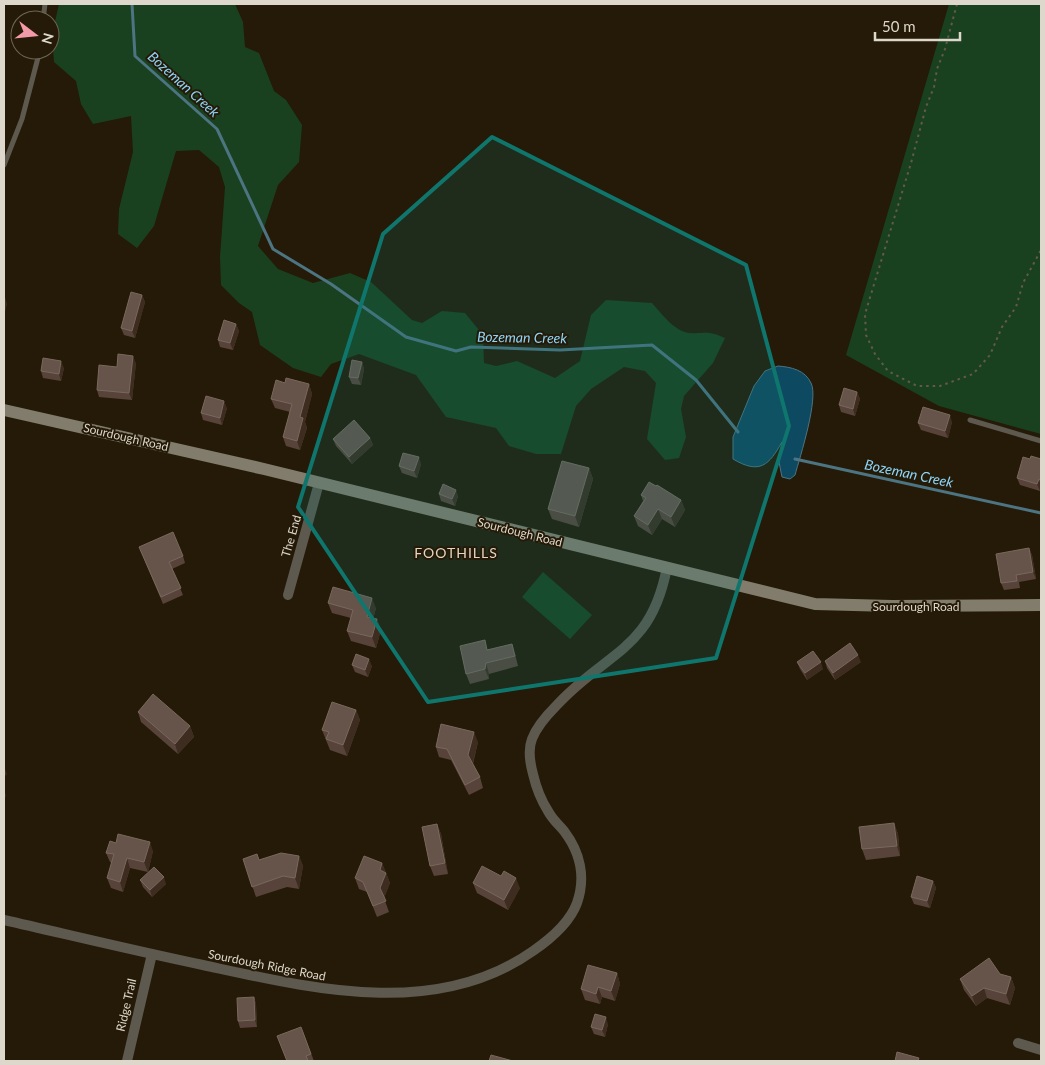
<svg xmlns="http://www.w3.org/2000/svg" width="1045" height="1065" font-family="Lato,sans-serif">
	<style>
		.green { fill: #1a411f }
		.water { fill: #0e4962; stroke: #4c7482 }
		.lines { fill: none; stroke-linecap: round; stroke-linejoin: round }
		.stream { stroke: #4c7482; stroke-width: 3 }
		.path { stroke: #635a49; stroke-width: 2; stroke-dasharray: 2.5 4; stroke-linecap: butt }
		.lane { stroke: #5d594f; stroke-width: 5 }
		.street { stroke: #5d594f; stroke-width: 10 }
		.secondary { stroke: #827c6d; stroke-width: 12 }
		.wall { fill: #58433a }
		.shaded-wall { fill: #3d2c1f }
		.building { fill: #66534a; stroke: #79685e }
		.marked { fill: #0f766e; fill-opacity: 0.2; stroke: #0f766e; stroke-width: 4; stroke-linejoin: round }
		.labels { text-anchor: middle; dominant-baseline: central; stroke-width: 4; stroke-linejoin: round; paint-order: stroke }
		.street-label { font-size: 12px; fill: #ded7cb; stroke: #241a07 }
		.water-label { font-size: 14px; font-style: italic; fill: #8dd6fa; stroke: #241a07 }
		.neighbourhood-label { font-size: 14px; letter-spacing: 1px; fill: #e5d6bf; stroke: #241a07 }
	</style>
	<rect width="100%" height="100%" fill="#241a07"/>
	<!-- green -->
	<path class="green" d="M59 4H235L243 22 245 47 259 53 274 91 286 100 302 125 299 162 278 185 258 246 278 269 313 283 350 273 371 282 412 320 422 323 442 311 465 313 483 335 484 363 496 366 517 361 555 378 580 361 591 315 606 300 652 303C662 314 674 331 689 333 707 334 706 330 725 338L713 363 684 396 681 409 686 437 679 458 665 460 647 439 656 383 645 371 624 367 591 389 576 406 561 454H536L509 446 496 428 446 417 416 375 359 354 331 364 321 377 293 368 260 345 252 312 239 303 221 285 220 257 225 187 219 167 199 150 176 151 154 226 137 248 118 234 119 209 133 152 131 116 93 124 81 104 76 81 54 62 52 35Z
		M949 4H1041V434L939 406 846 355Z
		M543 572 592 615 570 639 522 597Z"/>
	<!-- water -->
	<path class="water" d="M778 366C791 367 805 370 811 383 819 398 800 457 795 475L790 479 782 477 779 462 782 442C769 465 760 475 733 459V437L754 386 765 371Z"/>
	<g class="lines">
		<!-- stream -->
		<path class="stream" d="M132 4 135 56 217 129 273 249 331 284 406 337 456 351 471 347 560 350 652 345 696 380 738 432
			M795 459 1041 513"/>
		<!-- path -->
		<path class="path" d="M957 4 945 49 937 69 934 87 926 107 911 163 865 314 866 335 875 354 888 371 917 386H940L973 374 990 355 1002 327 1016 307 1023 283 1041 250"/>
		<!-- lane -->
		<path class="lane" d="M43 20 45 4
			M4 165 22 119 40 50
			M970 420 1041 441"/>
		<!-- street -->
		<path class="street" d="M288 595 319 483
			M4 920C70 935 136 951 203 965 310 988 435 1020 533 951 549 940 570 922 577 903 586 877 580 852 564 831 559 825 552 819 548 811 541 800 536 787 533 774 530 763 528 749 532 739 537 726 547 715 556 706 606 651 651 652 667 567
			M1018 1043 1041 1050
			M127 1061 152 954"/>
		<!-- secondary -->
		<path class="secondary" d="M4 410 264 469 815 604 892 606 1041 605"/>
	</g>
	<!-- wall -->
	<path class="wall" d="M142 295 145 302 135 338 124 335 121 328Z
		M236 324 239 331 233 350 220 347 218 340Z
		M362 362 364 369 361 385 352 384 349 377Z
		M136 363 132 400 99 397 97 390 117 367Z
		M64 368 61 381 43 378 41 371Z
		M285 383 309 384 312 394 305 422 307 428 300 450 286 446 283 437 290 412 275 408 271 399Z
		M857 392 860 399 855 416 841 412 839 405Z
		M227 408 222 425 203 420 201 413Z
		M952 422 948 438 921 430 918 423Z
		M370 438 373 445 352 464 336 446 333 439Z
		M1030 459H1041V486L1040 491 1020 485 1017 478Z
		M421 464 417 478 402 473 399 466Z
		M589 468 593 479 579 527 552 519 548 509Z
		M656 486 681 500 685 510 675 527 662 519 652 535 638 526 634 516 643 501 641 495Z
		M439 494 458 496 455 506 441 501Z
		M139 547 183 556 185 563 172 569 183 595 163 604Z
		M1029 548 1032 555 1036 579 1019 582 1020 588 1004 590 1001 583Z
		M328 603 376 608 373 619H377L381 630 376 648 351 641 347 631 351 618 332 613Z
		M488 649 515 654 518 666 489 674V679L470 684 466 674Z
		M825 661 861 662 835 680 827 668Z
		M797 662 823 669 807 680 800 669Z
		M352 665 372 666 368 677 355 672Z
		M356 710 360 720 347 756 330 750 322 730Z
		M138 712 190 726 194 737 178 754 141 722Z
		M478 742 473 764 480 777 483 788 469 795 451 760 439 757 436 747Z
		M894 823 898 834 900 856 866 860 862 849Z
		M437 824 441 834 448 874 434 876 430 866Z
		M153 851 148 872 130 868 123 892 111 888 107 878 112 863 110 862 106 853Z
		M299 856 303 866 299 889 287 887 256 897 243 859 259 860Z
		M382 863 390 883 384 898 389 912 377 917 367 892 359 889 355 878Z
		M140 880 166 884 152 897 143 887Z
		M933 881 936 888 930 908 914 904 911 897Z
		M473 883 520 888 508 910 477 893Z
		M617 973 620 984 615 1001 602 997 600 1004 585 1000 581 989Z
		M1000 974 1011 977 1015 988 1010 1005 987 998 976 1006 964 990 960 979Z
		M254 997 256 1004 257 1027 240 1028 238 1021Z
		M608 1024 605 1037 594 1034 591 1027Z
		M301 1027 314 1061H287Z"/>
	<!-- shaded-wall -->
	<path class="shaded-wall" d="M142 295 145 302 135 338 132 331Z
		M5 297 7 304 4 316V300Z
		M236 324 239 331 233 350 230 343Z
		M133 356 136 363 132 400 129 393Z
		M61 361 64 368 61 381 59 374Z
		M362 362 364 369 361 385 358 378Z
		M309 384 312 394 305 422 307 428 300 450 297 441 300 417Z
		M857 392 860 399 855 416 853 409Z
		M224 401 227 408 222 425 220 418Z
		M950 415 952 422 948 438 945 431Z
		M370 438 373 445 352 464 349 457Z
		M419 457 421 464 417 478 414 471Z
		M589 468 593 479 579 527 575 516Z
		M1039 479 1041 486 1040 491 1037 484Z
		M456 490 458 496 455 506 452 499Z
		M681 500 685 510 675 527 671 517Z
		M658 509 662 519 652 535 648 525Z
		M1029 548 1032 555 1036 579 1033 572Z
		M372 598 376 608 371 627 367 617Z
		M377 619 381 630 376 648 372 637Z
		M858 655 861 662 835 680 833 673Z
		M369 659 372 666 368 677 365 670Z
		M821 662 823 669 807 680 805 673Z
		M486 663 489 674V679L485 669Z
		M356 710 360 720 347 756 343 745Z
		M190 726 194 737 178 754 175 744Z
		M474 732 478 742 472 766 468 755Z
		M4 766 7 774 4 777Z
		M4 789 6 796 4 799Z
		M894 823 898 834 900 856 897 846Z
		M437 824 441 834 448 874 445 863Z
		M150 842 153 851 148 872 144 862Z
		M299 856 303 866 299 889 295 878Z
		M127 858 130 868 123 892 120 882Z
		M382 863 390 883 384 898 380 888V870Z
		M164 877 166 884 152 897 150 890Z
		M516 878 520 888 508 910 504 900Z
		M933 881 936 888 930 908 927 901Z
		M617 973 620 984 615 1001 611 991Z
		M1011 977 1015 988 1010 1005 1006 994Z
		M598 987 602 997 600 1004 596 994Z
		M984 988 987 998 976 1006 972 996Z
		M254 997 256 1004 257 1027 255 1020Z
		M606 1017 608 1024 605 1037 602 1030Z"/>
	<!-- building -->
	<path class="building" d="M131 292 142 295 132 331 121 328Z
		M224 320 236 324 230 343 218 340Z
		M118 354 133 356 129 393 97 390 99 365 117 367Z
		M43 358 61 361 59 374 41 371Z
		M352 360 362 362 358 378 349 377Z
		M286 378 309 384 300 417 303 418 297 441 283 437 292 404 271 399 276 380 285 383Z
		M844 388 857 392 853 409 839 405Z
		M206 396 224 401 220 418 201 413Z
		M923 407 950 415 945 431 918 423Z
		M354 420 370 438 349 457 333 439Z
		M403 453 419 457 414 471 399 466Z
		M1031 456 1041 459V480L1039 479 1037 484 1017 478 1023 457 1030 459Z
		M562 461 589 468 575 516 548 509Z
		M649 482 656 486 657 485 681 500 671 517 658 509 648 525 634 516 646 498 641 495Z
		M443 484 456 490 452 499 439 494Z
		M173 532 183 556 169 562 181 588 161 597 139 547Z
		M1029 548 1033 572 1016 575 1017 581 1001 583 996 554Z
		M333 587 372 598 367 617 377 619 372 637 347 631 353 610 328 603Z
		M485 640 487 650 512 644 515 656 486 663 485 669 466 674 460 646Z
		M850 643 858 655 833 673 825 661Z
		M813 651 821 662 805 673 797 662Z
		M356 654 369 659 365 670 352 665Z
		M153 694 190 726 175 744 138 712Z
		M332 702 356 710 343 745 326 739 329 732 322 730Z
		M441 724 474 732 468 755 480 777 465 785 447 749 436 747Z
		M894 823 897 846 862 849 859 827Z
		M437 824 445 863 430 866 422 827Z
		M118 834 150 842 144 862 127 858 120 882 107 878 114 854 106 853 110 841 116 843Z
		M281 853 299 856 295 878 283 876 252 887 243 859 257 854 259 860Z
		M364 856 382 863 380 870 386 873 380 888 386 901 373 906 363 882 355 878Z
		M482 866 501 876 504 871 516 878 504 900 473 883Z
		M154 867 164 877 150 890 140 880Z
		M917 876 933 881 927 901 911 897Z
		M989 958 1000 974 1011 977 1006 994 984 988 972 996 960 979Z
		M588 965 617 973 611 991 598 987 596 994 581 989Z
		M254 997 255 1020 238 1021 237 998Z
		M595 1014 606 1017 602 1030 591 1027Z
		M301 1027 311 1054 306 1056 308 1061H287L277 1036Z
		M897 1052 919 1058 918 1061H895Z
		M491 1055 513 1061H489Z"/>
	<!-- marked area -->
	<path class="marked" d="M492 137 746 265 789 426 716 658 428 702 298 507 383 234Z"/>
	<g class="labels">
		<!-- street labels -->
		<g class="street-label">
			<text transform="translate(126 437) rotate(13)">Sourdough Road</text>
			<text transform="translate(520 532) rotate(14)">Sourdough Road</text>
			<text transform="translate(291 536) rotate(-74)">The End</text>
			<text x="916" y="606">Sourdough Road</text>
			<text transform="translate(267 965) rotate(11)">Sourdough Ridge Road</text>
			<text transform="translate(126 1005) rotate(-77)">Ridge Trail</text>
		</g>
		<!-- water labels -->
		<g class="water-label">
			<text transform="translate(184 84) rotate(42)">Bozeman Creek</text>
			<text transform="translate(522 337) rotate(1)">Bozeman Creek</text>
			<text transform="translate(909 473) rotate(12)">Bozeman Creek</text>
		</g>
		<!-- neighbourhood labels -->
		<g class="neighbourhood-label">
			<text x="456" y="552">FOOTHILLS</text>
		</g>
	</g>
	<!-- border -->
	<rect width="1045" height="1065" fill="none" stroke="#ded7cb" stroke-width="10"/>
	<!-- north arrow -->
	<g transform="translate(35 35) rotate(106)"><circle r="24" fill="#241a07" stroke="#6e6655"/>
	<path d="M0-4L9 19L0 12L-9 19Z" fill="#f39aa9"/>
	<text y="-8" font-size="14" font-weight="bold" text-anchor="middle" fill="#ded7cb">N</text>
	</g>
	<!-- scale -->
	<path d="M875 32v8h85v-8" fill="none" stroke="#ded7cb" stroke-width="2.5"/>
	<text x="882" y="32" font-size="15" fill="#ded7cb" stroke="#241a07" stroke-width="4" paint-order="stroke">50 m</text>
</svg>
